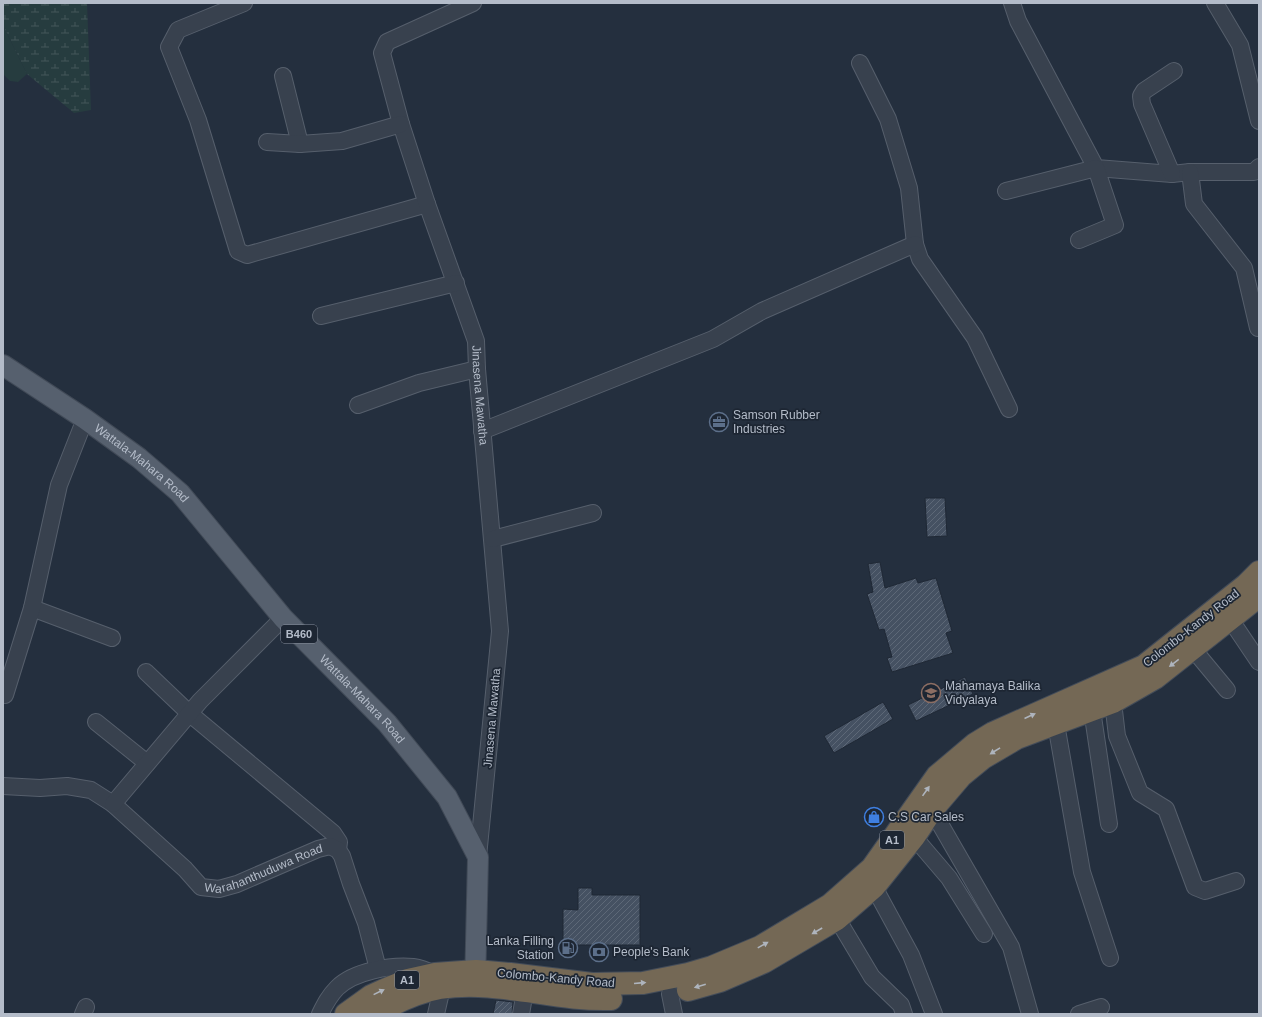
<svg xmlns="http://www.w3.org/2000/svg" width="1262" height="1017" font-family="Helvetica,sans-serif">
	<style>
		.green { fill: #263c3f }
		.wetland { fill: url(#wetland-marsh) }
		.building { fill: url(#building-hatch); stroke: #1f2835 }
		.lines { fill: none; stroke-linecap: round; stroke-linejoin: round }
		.minor-casing { stroke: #565f6c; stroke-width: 18 }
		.major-casing { stroke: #414a57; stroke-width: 22 }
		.highway-casing { stroke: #434c59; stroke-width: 24 }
		.minor { stroke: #38414e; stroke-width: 16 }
		.major { stroke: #56606e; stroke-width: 20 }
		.highway { stroke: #746855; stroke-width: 22 }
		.oneway { fill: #aeb4bd }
		.labels { text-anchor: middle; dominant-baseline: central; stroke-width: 3.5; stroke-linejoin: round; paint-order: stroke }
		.shield { fill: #1d2633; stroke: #878f9c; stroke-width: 1 }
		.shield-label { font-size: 11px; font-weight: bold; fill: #b4bcc9 }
		.street-label { font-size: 12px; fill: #b4bcc9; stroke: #1d2633 }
		.poi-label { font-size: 12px; fill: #b4bcc9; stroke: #1d2633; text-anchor: start }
	</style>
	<defs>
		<pattern id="wetland-marsh" width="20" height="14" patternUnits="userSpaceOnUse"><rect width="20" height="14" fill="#263c3f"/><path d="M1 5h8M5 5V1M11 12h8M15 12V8" fill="none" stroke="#435659"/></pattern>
		<pattern id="building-hatch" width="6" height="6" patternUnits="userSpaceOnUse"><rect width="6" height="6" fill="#455162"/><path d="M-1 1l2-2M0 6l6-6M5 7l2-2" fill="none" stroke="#5d6877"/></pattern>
	</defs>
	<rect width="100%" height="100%" fill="#242f3e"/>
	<!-- green -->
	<path class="green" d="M3 25 27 74 18 82 10 81 3 74Z"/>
	<!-- wetland -->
	<path class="wetland" d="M3 3H87L91 110 74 113 27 74 3 25Z"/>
	<!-- building -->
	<path class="building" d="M925 498H945L947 536 927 537Z
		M880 562 885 588 916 578 918 583 936 578 952 631 946 633 953 653 892 672 887 658 892 657 884 629 879 630 867 594 873 592 868 564Z
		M965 677 973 694 916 721 908 705Z
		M883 702 893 719 834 753 824 736Z
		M578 888H592V895H640V945H563V909L578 910Z
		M496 1000 513 1002 512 1014H493Z"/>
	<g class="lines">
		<!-- minor casing -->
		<g class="minor-casing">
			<g id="minor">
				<path d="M244 3 178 30 169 47 198 120 238 251 247 255 427 204"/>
				<path id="s1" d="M473 3 387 42 382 53 401 124 427 204 476 341 477 369 500 631 478 857"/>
				<path d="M1012 3 1018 21 1096 168 1172 174 1190 172H1254L1259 167"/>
				<path d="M1215 3 1240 45 1259 121"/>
				<path d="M860 63 888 119 909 188 915 244 920 259 975 338 1009 409"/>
				<path d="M283 76 300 144"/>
				<path d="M267 142 300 144 342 141 401 124"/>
				<path d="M1190 172 1194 204 1244 268 1258 328"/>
				<path d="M1172 174 1142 104 1141 96 1144 91 1174 71"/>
				<path d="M1006 191 1096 168 1115 225 1079 240"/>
				<path d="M321 316 456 283"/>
				<path d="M358 405 419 383 477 369"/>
				<path d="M482 431 713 339 762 311 915 244"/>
				<path d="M493 539 593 513"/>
				<path d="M32 608 112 638"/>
				<path d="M1224 610 1259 662"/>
				<path d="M1193 649 1227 690"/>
				<path d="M146 672 189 713 333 833 339 842 338 850"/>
				<path d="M5 695 32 608 59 485 85 419"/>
				<path d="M1113 702 1117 736 1140 793 1166 809 1195 887 1205 891 1236 881"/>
				<path d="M1092 710 1109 824"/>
				<path d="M96 722 147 763"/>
				<path d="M1056 724 1082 872 1110 958"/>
				<path id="s2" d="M3 786 40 788 67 786 91 790 113 804 185 869 201 887 219 889 237 884 318 849 330 846 338 850 342 856 351 884 366 923 378 969"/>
				<path d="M113 804 200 701 283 618"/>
				<path d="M932 810 1011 947 1030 1014"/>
				<path d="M914 837 949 878 984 934"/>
				<path d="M874 887 911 955 934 1014"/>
				<path d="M832 910 872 977 901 1005 904 1014"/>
				<path d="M670 994 674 1014"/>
				<path d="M83 1014 86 1007"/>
				<path d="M320 1014C325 1004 329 996 337 988 354 971 391 965 413 967 420 968 428 971 434 974"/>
				<path d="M436 1014 442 988"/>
				<path d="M521 1014 525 991"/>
				<path d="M1079 1014 1101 1007"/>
			</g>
		</g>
		<!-- major casing -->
		<g class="major-casing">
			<g id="major">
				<path id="s3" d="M3 365 85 419 139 458 180 493 283 618 387 723 447 797 478 857 475 986"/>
			</g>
		</g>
		<!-- highway casing -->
		<g class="highway-casing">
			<path id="highway" d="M688 990 720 981 764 962 837 919 874 887 914 837 932 810 961 776 983 758 1017 738 1113 702 1155 678 1259 596
				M346 1014 371 996 382 991 408 980 435 974 476 971 510 974 592 984 643 983 688 974 712 967 760 947 830 905 872 868 937 776 975 744 993 733 1144 666 1246 585 1259 572
				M375 1014C396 1002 417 992 440 988 497 979 554 1001 611 999"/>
		</g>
		<!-- minor -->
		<use href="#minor" class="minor"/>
		<!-- major -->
		<use href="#major" class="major"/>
		<!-- highway -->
		<use href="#highway" class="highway"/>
	</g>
	<!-- one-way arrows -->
	<defs><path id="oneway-solid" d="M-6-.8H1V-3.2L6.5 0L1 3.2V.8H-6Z"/></defs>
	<g class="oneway">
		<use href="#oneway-solid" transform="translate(1174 663) rotate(142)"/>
		<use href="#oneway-solid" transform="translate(1030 716) rotate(-24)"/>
		<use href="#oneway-solid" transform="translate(995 751) rotate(148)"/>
		<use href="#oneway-solid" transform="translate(926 791) rotate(-55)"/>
		<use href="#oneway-solid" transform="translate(817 931) rotate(150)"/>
		<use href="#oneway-solid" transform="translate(763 945) rotate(-29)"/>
		<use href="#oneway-solid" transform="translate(640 983) rotate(-5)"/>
		<use href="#oneway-solid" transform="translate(700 986) rotate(164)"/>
		<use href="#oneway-solid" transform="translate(379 992) rotate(-26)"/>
	</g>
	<!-- icons -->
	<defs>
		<g id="office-ring" transform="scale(1)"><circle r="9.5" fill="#1d2633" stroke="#5c6f8a" stroke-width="1.5"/><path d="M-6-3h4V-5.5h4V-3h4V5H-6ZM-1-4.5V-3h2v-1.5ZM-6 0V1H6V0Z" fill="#5c6f8a"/></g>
		<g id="school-ring" transform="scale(1)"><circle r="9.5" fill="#1d2633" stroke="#8d6e63" stroke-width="1.5"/><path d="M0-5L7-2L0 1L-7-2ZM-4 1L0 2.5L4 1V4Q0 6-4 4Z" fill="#8d6e63"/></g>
		<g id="shop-ring" transform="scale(1)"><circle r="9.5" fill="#1d2633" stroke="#3f7fe0" stroke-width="1.5"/><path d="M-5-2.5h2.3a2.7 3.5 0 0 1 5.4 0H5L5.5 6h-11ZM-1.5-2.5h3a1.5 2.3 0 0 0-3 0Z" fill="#3f7fe0"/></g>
		<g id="fuel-ring" transform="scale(1)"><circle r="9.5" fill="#1d2633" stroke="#5c6f8a" stroke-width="1.5"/><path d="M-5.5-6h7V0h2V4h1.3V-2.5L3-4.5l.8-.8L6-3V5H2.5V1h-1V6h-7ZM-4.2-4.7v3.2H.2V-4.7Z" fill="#5c6f8a"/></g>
		<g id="bank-ring" transform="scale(1)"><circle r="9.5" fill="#1d2633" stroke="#5c6f8a" stroke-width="1.5"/><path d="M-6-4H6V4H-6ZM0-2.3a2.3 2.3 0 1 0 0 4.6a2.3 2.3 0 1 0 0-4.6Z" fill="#5c6f8a"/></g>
	</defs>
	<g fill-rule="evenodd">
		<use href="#office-ring" x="719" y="422"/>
		<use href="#school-ring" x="931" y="693"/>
		<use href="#shop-ring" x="874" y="817"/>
		<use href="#fuel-ring" x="568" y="948"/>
		<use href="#bank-ring" x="599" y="952"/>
	</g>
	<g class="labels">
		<!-- shield labels -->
		<g class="shield">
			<rect x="281" y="625" width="36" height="18" rx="3"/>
			<rect x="880" y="831" width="24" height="18" rx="3"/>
			<rect x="395" y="971" width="24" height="18" rx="3"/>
		</g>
		<g class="shield-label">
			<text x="299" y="634">B460</text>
			<text x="892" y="840">A1</text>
			<text x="407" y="980">A1</text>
		</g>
		<!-- street labels -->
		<g class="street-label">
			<text stroke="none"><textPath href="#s1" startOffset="464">Jinasena Mawatha</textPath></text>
			<text stroke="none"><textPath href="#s3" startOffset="170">Wattala-Mahara Road</textPath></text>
			<text transform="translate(1191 628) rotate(-38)">Colombo-Kandy Road</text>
			<text stroke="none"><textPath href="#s3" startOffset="494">Wattala-Mahara Road</textPath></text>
			<text transform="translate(492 718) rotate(-85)">Jinasena Mawatha</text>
			<text stroke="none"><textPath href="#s2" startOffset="302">Warahanthuduwa Road</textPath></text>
			<text transform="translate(556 978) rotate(5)">Colombo-Kandy Road</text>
		</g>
		<!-- poi labels -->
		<g class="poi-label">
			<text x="733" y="415">Samson Rubber<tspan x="733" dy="14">Industries</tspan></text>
			<text x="945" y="686">Mahamaya Balika<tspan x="945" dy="14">Vidyalaya</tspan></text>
			<text x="888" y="817">C.S Car Sales</text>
			<text x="554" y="941" text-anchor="end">Lanka Filling<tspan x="554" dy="14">Station</tspan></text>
			<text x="613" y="952">People's Bank</text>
		</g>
	</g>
	<!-- border -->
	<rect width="1262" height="1017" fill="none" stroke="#b4bcc9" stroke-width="8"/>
</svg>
